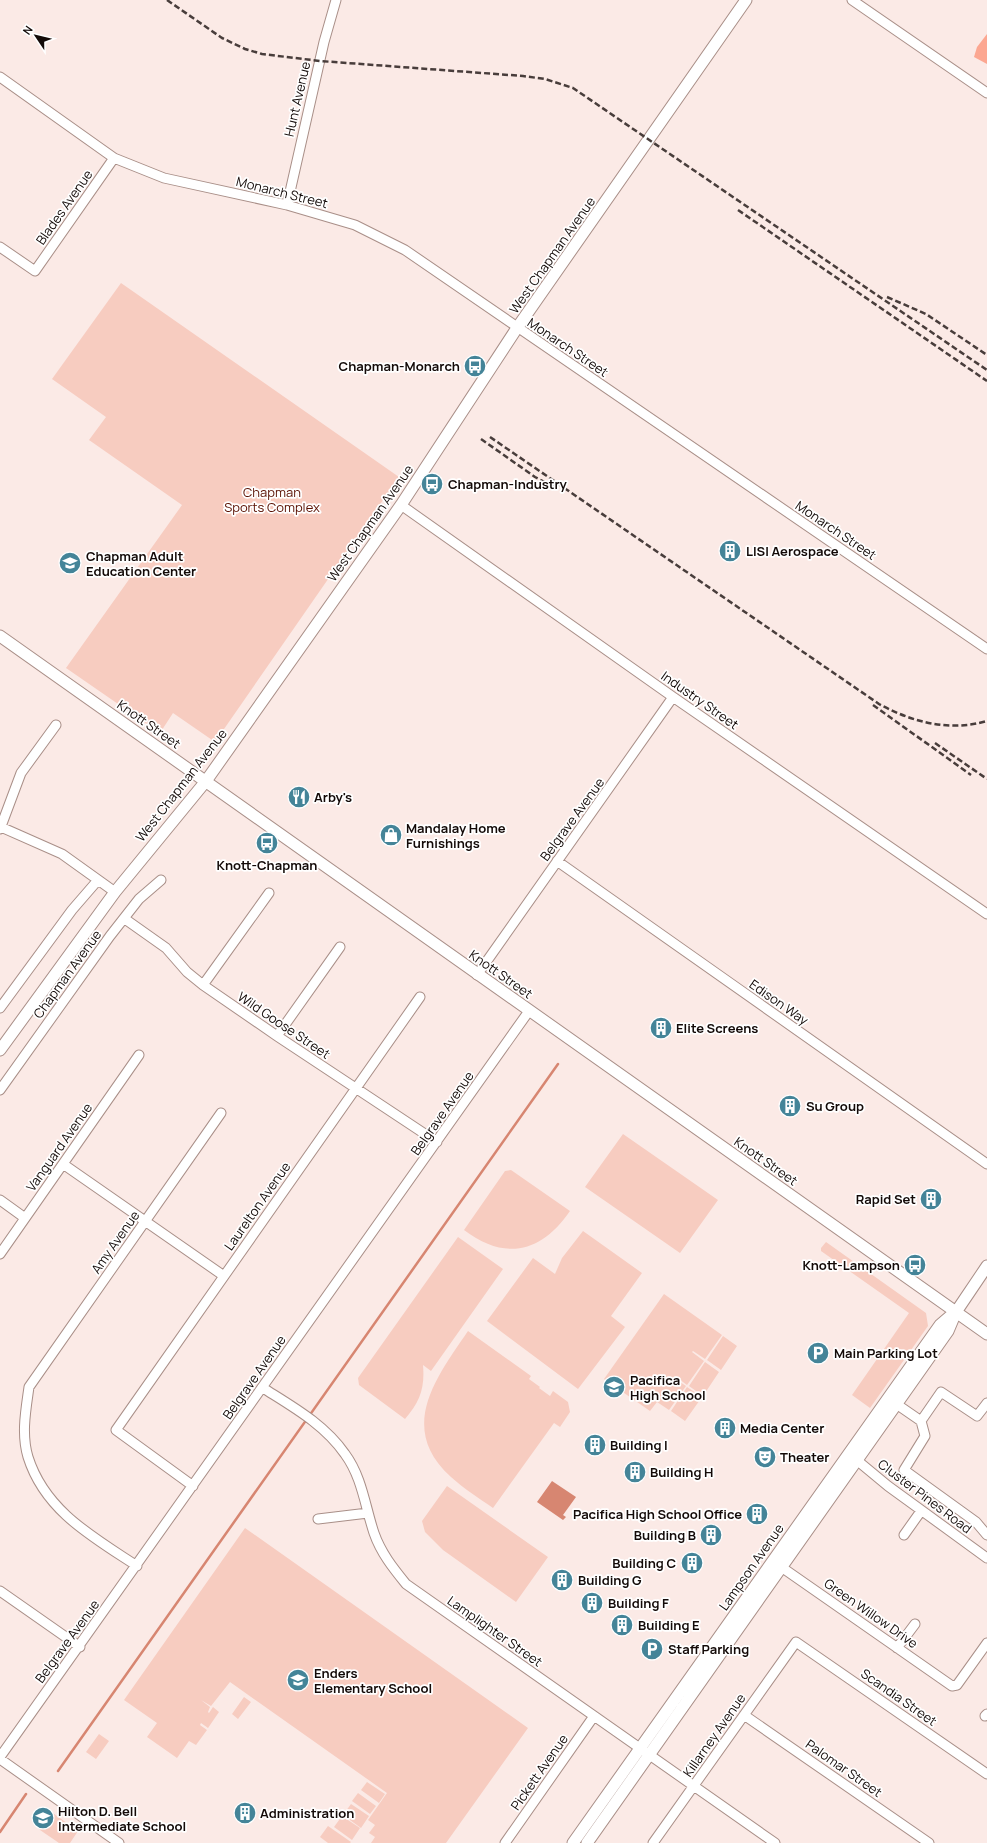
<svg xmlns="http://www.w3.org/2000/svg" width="987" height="1843" font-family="Manrope,sans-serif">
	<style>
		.green { fill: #f7ccc0 }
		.forest { fill: #fca791 }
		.water { fill: #d78671 }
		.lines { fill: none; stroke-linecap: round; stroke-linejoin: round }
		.stream { stroke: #d78671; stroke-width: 2.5 }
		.minor-casing { stroke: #a98f88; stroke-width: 11 }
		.major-casing { stroke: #a98f88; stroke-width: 13 }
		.minor { stroke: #fff; stroke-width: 9 }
		.major { stroke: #fff; stroke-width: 11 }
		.rail { stroke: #483d3b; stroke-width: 2.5; stroke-dasharray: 6 3; stroke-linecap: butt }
		.labels { text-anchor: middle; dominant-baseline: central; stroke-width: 3.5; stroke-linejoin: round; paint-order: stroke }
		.street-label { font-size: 13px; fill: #130a08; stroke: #fff }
		.poi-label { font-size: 13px; font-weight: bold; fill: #130a08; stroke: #fff; text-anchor: start }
		.park-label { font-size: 13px; fill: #590f00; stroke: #fff }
	</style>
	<rect width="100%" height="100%" fill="#fbeae6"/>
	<!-- green -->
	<path class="green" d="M121 283 399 477 215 742 173 713 160 733 66 668 182 505 89 440 106 417 52 379Z
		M623 1134 718 1200 680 1253 585 1187Z
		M511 1170 570 1211C541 1253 505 1261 464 1230L505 1171Z
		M583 1231 642 1273 611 1316 625 1327 578 1389 487 1321 533 1258 555 1274 562 1258Z
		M458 1237 503 1269 431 1371 423 1365C425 1388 420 1402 405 1419L359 1385 358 1378Z
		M826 1242 926 1313 928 1326 870 1408 852 1395 909 1313 821 1251V1248Z
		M664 1294 722 1335 705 1359 693 1351 692 1352 704 1361 687 1385 675 1376 674 1378 686 1386 669 1410 657 1402 650 1411 604 1379Z
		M468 1331 531 1376 529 1379 540 1387 539 1388 550 1396 553 1391 568 1402 570 1412 560 1427 554 1423 493 1508C479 1498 464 1489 451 1477 397 1428 436 1378 468 1331Z
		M723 1336 737 1346 721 1370 707 1360Z
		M705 1362 719 1372 703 1396 689 1386Z
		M687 1387 702 1397 685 1421 671 1411Z
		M447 1486 548 1557 516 1602 443 1550 425 1532 422 1521Z
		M245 1528 528 1728 446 1843H371L375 1837 369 1833 375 1825 368 1820 387 1793 230 1682 211 1706 201 1700 210 1707 208 1712 209 1713 213 1707 219 1712 208 1728 201 1723 200 1725 207 1730 196 1745 189 1741 177 1758 147 1737 157 1723 124 1700Z
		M244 1697 251 1702 238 1719 232 1714Z
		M99 1734 109 1741 96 1759 86 1752Z
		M367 1782 385 1794 379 1803 361 1790Z
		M358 1793 376 1806 370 1814 352 1801Z
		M351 1804 369 1816 361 1828 343 1815Z
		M50 1811 78 1831 70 1843H59L40 1830 39 1827Z
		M342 1816 360 1828 352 1840 334 1827Z
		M328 1826 351 1842 350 1843H328L320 1837Z"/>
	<!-- forest -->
	<path class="forest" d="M987 34V64L974 57 977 47Z"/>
	<!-- water -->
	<path class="water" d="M552 1481 576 1497 563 1515 566 1517 563 1520 537 1502Z"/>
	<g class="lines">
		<!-- stream -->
		<path class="stream" d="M58 1771 558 1064
			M0 1832 26 1794"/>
		<!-- minor casing -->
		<g class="minor-casing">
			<path id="minor" d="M852 0 987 93
				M0 77 114 158 164 178 287 205 355 225 405 250 987 649
				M287 205 324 42 336 0
				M0 247 35 271 114 158
				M401 505 673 697 987 914
				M1 827 62 854 115 892
				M0 829 21 773 56 725
				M557 861 987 1164
				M125 919 166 948 187 972 203 985 277 1036 437 1142
				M477 975 673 697
				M203 985 269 893
				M0 1008 72 910 98 880
				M277 1036 340 947
				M0 1090 110 936 139 899 161 880
				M63 1164 224 1276
				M0 1200 25 1218
				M0 1254 139 1055
				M263 1388C293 1407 324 1424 345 1454 362 1477 365 1506 374 1533 381 1553 393 1568 406 1584L775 1843
				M892 1401 921 1421 925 1436 904 1470 976 1522 987 1535
				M921 1421 941 1392 977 1416 987 1403
				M853 1457 888 1486 987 1558
				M193 1486 116 1430 420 997
				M318 1519 368 1513
				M904 1535 921 1511
				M777 1564 952 1686 957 1685 987 1643
				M137 1566C93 1537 45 1511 28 1457 21 1434 26 1409 29 1387L221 1113
				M0 1591 80 1647
				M897 1648 915 1624
				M744 1715 929 1843
				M985 1716 987 1714
				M0 1757 529 1011
				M0 1759 119 1843
				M505 1843 594 1716
				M653 1843 796 1642 987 1774"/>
		</g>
		<!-- major casing -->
		<g class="major-casing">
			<path id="major" d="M0 636 987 1334
				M0 1050 115 892 206 781 401 505 517 328 746 0
				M573 1843 940 1325 954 1313
				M587 1843 948 1331 956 1312 987 1266"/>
		</g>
		<!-- minor -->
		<use href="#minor" class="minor"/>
		<!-- major -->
		<use href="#major" class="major"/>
		<!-- rail -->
		<path class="rail" d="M167 0 222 38 245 49 262 54 320 61 523 76 545 79 573 88 987 370
			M738 210 987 381
			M887 297 926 314 987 355
			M490 437 879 704C912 722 949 732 987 721
			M481 439 535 477 556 488
			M873 705 971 775
			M935 743 987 779"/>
	</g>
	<!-- icons -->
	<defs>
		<g id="bus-disc" transform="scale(1.15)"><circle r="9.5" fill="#448498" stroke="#fff"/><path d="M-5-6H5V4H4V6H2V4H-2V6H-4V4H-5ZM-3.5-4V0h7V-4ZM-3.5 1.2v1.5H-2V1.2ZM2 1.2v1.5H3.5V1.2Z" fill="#fff"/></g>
		<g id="building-disc" transform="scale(1.15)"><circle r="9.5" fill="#448498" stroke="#fff"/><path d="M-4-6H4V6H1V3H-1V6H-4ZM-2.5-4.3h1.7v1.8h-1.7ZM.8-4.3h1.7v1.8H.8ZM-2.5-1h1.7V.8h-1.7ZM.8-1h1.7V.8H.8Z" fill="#fff"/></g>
		<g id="school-disc" transform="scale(1.15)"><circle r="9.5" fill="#448498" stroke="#fff"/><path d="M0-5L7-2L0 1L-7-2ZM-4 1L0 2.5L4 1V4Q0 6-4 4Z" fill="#fff"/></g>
		<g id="restaurant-disc" transform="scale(1.15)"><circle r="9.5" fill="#448498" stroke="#fff"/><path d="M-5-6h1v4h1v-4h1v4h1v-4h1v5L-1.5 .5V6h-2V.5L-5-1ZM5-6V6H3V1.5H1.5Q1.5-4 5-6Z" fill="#fff"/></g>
		<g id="shop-disc" transform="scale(1.15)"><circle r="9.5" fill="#448498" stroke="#fff"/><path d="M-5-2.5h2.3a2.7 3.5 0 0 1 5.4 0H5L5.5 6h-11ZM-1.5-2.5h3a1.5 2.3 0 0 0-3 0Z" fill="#fff"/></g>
		<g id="parking-disc" transform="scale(1.15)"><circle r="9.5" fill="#448498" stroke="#fff"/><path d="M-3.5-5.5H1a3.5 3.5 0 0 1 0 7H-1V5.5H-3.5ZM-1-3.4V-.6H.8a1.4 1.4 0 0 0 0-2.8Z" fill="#fff"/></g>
		<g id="theatre-disc" transform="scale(1.15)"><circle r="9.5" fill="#448498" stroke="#fff"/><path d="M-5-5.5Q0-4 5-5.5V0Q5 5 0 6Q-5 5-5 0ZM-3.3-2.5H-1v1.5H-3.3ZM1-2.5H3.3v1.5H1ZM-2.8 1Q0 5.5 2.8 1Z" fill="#fff"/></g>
	</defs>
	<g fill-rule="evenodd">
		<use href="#bus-disc" x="475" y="366"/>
		<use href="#bus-disc" x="432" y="484"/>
		<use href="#building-disc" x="730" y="551"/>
		<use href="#school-disc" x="70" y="563"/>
		<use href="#restaurant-disc" x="299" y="797"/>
		<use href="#shop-disc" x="391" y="835"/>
		<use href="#bus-disc" x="267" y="843"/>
		<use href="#building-disc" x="661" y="1028"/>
		<use href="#building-disc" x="790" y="1106"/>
		<use href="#building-disc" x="931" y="1199"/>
		<use href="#bus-disc" x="915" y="1265"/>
		<use href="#parking-disc" x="818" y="1353"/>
		<use href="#school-disc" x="614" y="1387"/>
		<use href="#building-disc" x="725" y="1428"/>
		<use href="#building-disc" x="595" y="1445"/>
		<use href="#theatre-disc" x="765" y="1457"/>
		<use href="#building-disc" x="635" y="1472"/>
		<use href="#building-disc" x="757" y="1514"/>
		<use href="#building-disc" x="711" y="1535"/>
		<use href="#building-disc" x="692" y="1563"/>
		<use href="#building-disc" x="562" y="1580"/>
		<use href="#building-disc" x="592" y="1603"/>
		<use href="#building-disc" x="622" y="1625"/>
		<use href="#parking-disc" x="652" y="1649"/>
		<use href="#school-disc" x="298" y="1680"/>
		<use href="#building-disc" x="245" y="1813"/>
		<use href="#school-disc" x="43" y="1818"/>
	</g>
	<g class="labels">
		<!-- street labels -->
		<g class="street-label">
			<text transform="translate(297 99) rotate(-77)">Hunt Avenue</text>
			<text transform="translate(282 192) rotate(14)">Monarch Street</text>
			<text transform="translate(64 207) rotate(-55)">Blades Avenue</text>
			<text transform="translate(552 255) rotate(-55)">West Chapman Avenue</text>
			<text transform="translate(568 347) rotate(34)">Monarch Street</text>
			<text transform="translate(370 523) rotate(-55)">West Chapman Avenue</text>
			<text transform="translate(836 530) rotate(34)">Monarch Street</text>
			<text transform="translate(700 700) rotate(35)">Industry Street</text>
			<text transform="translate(149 724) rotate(35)">Knott Street</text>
			<text transform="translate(181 785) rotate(-52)">West Chapman Avenue</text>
			<text transform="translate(572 819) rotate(-54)">Belgrave Avenue</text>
			<text transform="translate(67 974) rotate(-54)">Chapman Avenue</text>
			<text transform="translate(501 974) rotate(35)">Knott Street</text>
			<text transform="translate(779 1002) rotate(35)">Edison Way</text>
			<text transform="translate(284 1025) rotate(34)">Wild Goose Street</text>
			<text transform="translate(442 1113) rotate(-55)">Belgrave Avenue</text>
			<text transform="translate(59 1147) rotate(-55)">Vanguard Avenue</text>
			<text transform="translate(766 1161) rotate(35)">Knott Street</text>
			<text transform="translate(257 1206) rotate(-55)">Laurelton Avenue</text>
			<text transform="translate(115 1242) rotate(-55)">Amy Avenue</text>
			<text transform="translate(254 1377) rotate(-55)">Belgrave Avenue</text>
			<text transform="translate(925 1496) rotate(37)">Cluster Pines Road</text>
			<text transform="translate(751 1567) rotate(-55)">Lampson Avenue</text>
			<text transform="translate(871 1613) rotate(35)">Green Willow Drive</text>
			<text transform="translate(495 1631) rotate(35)">Lamplighter Street</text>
			<text transform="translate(67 1641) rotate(-54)">Belgrave Avenue</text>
			<text transform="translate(899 1697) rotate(35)">Scandia Street</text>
			<text transform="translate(714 1735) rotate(-55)">Killarney Avenue</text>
			<text transform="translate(844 1768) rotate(35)">Palomar Street</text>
			<text transform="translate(539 1772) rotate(-55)">Pickett Avenue</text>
		</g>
		<!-- poi labels -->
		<g class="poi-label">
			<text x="460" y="366" text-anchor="end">Chapman-Monarch</text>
			<text x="448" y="484">Chapman-Industry</text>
			<text x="746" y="551">LISI Aerospace</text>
			<text x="86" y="556">Chapman Adult<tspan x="86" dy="15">Education Center</tspan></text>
			<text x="314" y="797">Arby's</text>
			<text x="406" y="828">Mandalay Home<tspan x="406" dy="15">Furnishings</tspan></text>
			<text x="267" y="865" text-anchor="middle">Knott-Chapman</text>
			<text x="676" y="1028">Elite Screens</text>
			<text x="806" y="1106">Su Group</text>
			<text x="916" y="1199" text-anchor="end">Rapid Set</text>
			<text x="900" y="1265" text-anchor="end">Knott-Lampson</text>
			<text x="834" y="1353">Main Parking Lot</text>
			<text x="630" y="1380">Pacifica<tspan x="630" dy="15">High School</tspan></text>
			<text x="740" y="1428">Media Center</text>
			<text x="610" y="1445">Building I</text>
			<text x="780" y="1457">Theater</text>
			<text x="650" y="1472">Building H</text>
			<text x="742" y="1514" text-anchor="end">Pacifica High School Office</text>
			<text x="696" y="1535" text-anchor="end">Building B</text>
			<text x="676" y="1563" text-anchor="end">Building C</text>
			<text x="578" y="1580">Building G</text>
			<text x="608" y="1603">Building F</text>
			<text x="638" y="1625">Building E</text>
			<text x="668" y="1649">Staff Parking</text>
			<text x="314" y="1673">Enders<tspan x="314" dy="15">Elementary School</tspan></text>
			<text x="58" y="1811">Hilton D. Bell<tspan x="58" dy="15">Intermediate School</tspan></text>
			<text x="260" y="1813">Administration</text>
		</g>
		<!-- park labels -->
		<g class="park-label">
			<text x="272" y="492">Chapman<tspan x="272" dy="15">Sports Complex</tspan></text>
		</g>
	</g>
	<!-- north arrow -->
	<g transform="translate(36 36) rotate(305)" stroke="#ffffff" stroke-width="3" paint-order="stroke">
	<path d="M0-3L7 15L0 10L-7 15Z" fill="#130a08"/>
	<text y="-6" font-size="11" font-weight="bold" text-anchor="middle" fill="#130a08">N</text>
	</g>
</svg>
